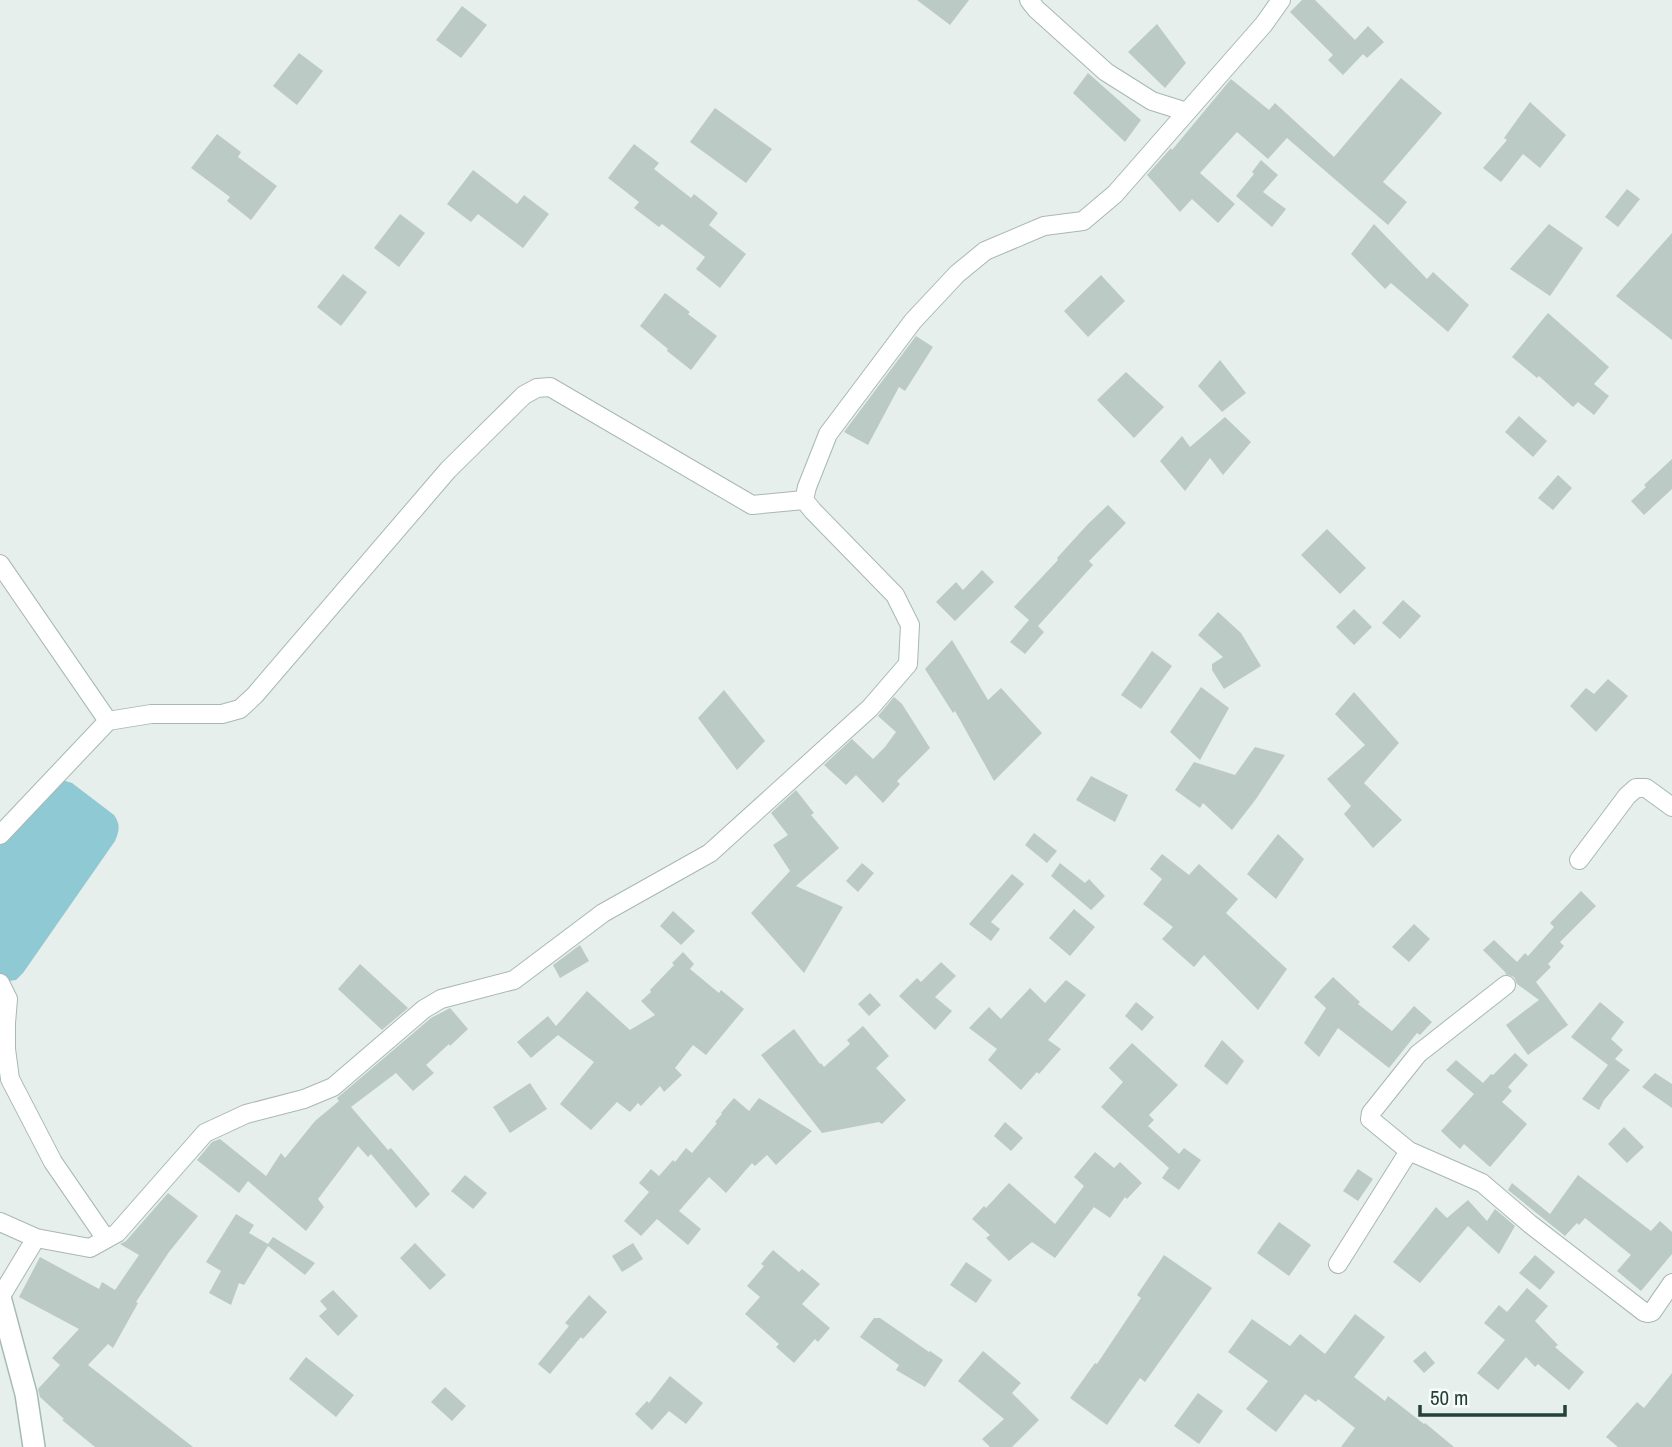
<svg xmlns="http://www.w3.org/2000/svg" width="1672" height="1447" font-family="'Archivo Narrow',sans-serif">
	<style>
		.water { fill: #8ec9d4 }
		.building { fill: #bbcac4 }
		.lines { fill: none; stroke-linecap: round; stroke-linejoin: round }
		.minor-casing { stroke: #a8b8b2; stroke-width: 20 }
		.secondary-casing { stroke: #a4bbb3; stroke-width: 24 }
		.minor { stroke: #fff; stroke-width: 18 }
		.secondary { stroke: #fff; stroke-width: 21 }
	</style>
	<rect width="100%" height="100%" fill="#e6efeb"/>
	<!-- water -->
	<path class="water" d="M62 780 72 783 114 815C121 825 119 831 115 841L23 973 16 980 9 981 0 976V839Z"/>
	<!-- building -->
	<path class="building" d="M917 0H969L950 25Z
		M1302 0H1315L1355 40 1368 26 1384 42 1367 58 1363 54 1343 75 1328 60 1333 55 1290 12Z
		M462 6 487 25 461 58 436 40Z
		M1157 24 1186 63 1165 88 1128 52Z
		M299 53 323 71 297 105 273 86Z
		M1088 73 1141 120 1125 142 1073 93Z
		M1401 78 1442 113 1383 182 1407 202 1388 225 1287 138 1268 159 1237 132 1200 173 1235 204 1218 223 1192 199 1180 212 1147 175 1171 148 1172 150 1231 79 1269 110 1275 103 1334 157Z
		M1530 102 1566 135 1540 168 1523 154 1501 182 1483 168 1507 140 1504 138Z
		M715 108 772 149 746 183 690 142Z
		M217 134 241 152 238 157 277 186 251 220 227 201 230 197 191 168Z
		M634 144 659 163 654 169 691 198 694 194 718 213 709 225 746 254 720 288 696 269 705 257 662 224 659 227 634 208 639 202 608 178Z
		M1261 160 1278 175 1263 192 1286 209 1272 227 1236 196 1254 174 1252 172Z
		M473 170 517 204 524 195 549 214 523 248 478 214 471 222 447 204Z
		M1627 189 1640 199 1618 227 1605 217Z
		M400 214 425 233 399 267 374 248Z
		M1374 224 1427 279 1433 272 1469 305 1448 332 1391 283 1385 289 1351 254Z
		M1549 224 1583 248 1550 296 1510 269Z
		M1672 233V340L1616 296Z
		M343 274 367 292 341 326 317 307Z
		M1101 275 1125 301 1088 337 1064 311Z
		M665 293 690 312 688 314 717 336 691 370 667 351 668 349 640 326Z
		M1548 313 1609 367 1594 384 1609 396 1594 415 1578 402 1573 407 1539 376 1537 378 1512 357Z
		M916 336 933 347 905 391 899 387 868 445 844 432Z
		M1220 360 1246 393 1222 412 1198 386Z
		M1126 372 1164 407 1134 438 1097 400Z
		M1519 416 1547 441 1533 457 1505 432Z
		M1225 417 1251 442 1223 475 1210 458 1185 491 1160 461 1182 436 1190 447Z
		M1672 459V489L1644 515 1631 501 1646 487 1644 485Z
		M1558 475 1572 488 1553 510 1538 498Z
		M1108 505 1126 523 1089 561 1093 565 1038 626 1044 632 1025 654 1010 642 1029 620 1014 607 1058 560 1057 558 1088 524Z
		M1327 529 1366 568 1340 594 1301 555Z
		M982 570 994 582 955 621 936 602 956 582 963 590Z
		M1403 600 1421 616 1400 639 1382 623Z
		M1354 609 1372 627 1354 645 1336 627Z
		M1218 612 1241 633 1261 666 1224 689 1212 670V664L1223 657 1198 635Z
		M952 640 988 700 1001 688 1042 733 994 781 955 711 953 713 925 669Z
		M1152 651 1172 666 1141 709 1121 695Z
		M1608 679 1628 696 1596 732 1570 706 1586 688 1594 694Z
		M1201 687 1229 708 1200 760 1170 732Z
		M724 690 765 741 737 770 698 718Z
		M1354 692 1399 743 1364 783 1402 820 1373 848 1344 814 1351 806 1327 779 1365 745 1335 714Z
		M894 697 902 704 930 748 897 781 900 784 883 803 856 775 846 785 824 765 852 739 873 759 885 747 896 732 878 716Z
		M1255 747 1285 755 1256 799 1232 830 1203 803 1200 808 1175 790 1194 762 1235 775Z
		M1091 776 1128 795 1115 822 1076 800Z
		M796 790 814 813 811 815 839 848 796 886 843 907 804 973 751 913 790 871 773 845 788 835 771 813Z
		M1034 833 1057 851 1047 863 1025 845Z
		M1278 834 1304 859 1276 899 1247 874Z
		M1162 854 1189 875 1199 864 1238 899 1226 913 1287 969 1258 1010 1204 955 1194 967 1162 939 1173 927 1143 904 1162 879 1150 869Z
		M862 863 874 873 858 892 846 881Z
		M1060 863 1085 883 1089 879 1105 896 1091 910 1051 876Z
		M1012 874 1024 884 991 922 1000 929 991 941 969 924Z
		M1581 891 1596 906 1560 942 1564 946 1548 964 1551 967 1536 982 1568 1025 1528 1055 1506 1025 1539 1000 1517 984 1514 977 1505 974 1506 973 1483 950 1494 940 1517 962 1525 953 1528 956 1554 927 1550 923Z
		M1074 909 1095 927 1070 956 1049 938Z
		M673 911 695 931 681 945 660 926Z
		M1414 924 1430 939 1409 962 1392 947Z
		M580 945 589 961 560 978 553 965Z
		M683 952 694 964 690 969 719 993 721 990 744 1009 706 1055 693 1045 675 1068 682 1075 664 1092 660 1086 641 1106 638 1103 630 1112 617 1102 591 1130 560 1104 594 1062 558 1035 531 1058 517 1042 548 1016 556 1026 587 991 630 1030 655 1015 641 1001 651 992 650 990 674 965 672 963Z
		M941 962 956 976 935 997 952 1011 935 1030 899 996 917 978 921 982Z
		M360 964 408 1008 382 1030 338 989Z
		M1333 977 1360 1002 1358 1004 1392 1031 1414 1006 1432 1022 1420 1035 1417 1033 1389 1068 1338 1028 1319 1057 1304 1043 1326 1008 1314 997Z
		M1066 980 1086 995 1048 1040 1061 1049 1039 1074 1037 1072 1021 1090 988 1060 997 1049 969 1028 989 1007 1001 1019 1030 988 1045 1003Z
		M870 993 881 1005 869 1016 858 1004Z
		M1136 1002 1154 1017 1142 1031 1125 1016Z
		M1600 1002 1624 1022 1611 1039 1623 1050 1615 1059 1630 1070 1604 1100 1599 1110 1582 1099 1608 1065 1571 1037Z
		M450 1008 468 1029 450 1046 449 1044 426 1065 434 1073 413 1091 396 1073 351 1107 388 1150 391 1148 430 1194 416 1208 371 1154 368 1157 358 1146 318 1199 324 1207 306 1231 248 1181 239 1193 197 1160 212 1142 220 1139 266 1176 281 1153 285 1158 315 1121 339 1101 337 1098 431 1018Z
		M863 1026 889 1056 876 1068 906 1100 882 1124 879 1122 822 1133 761 1055 794 1029 820 1064 821 1063 824 1067 850 1044 847 1040Z
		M1222 1040 1244 1061 1227 1085 1204 1066Z
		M1132 1043 1178 1085 1149 1115 1154 1120 1148 1126 1179 1154 1184 1148 1201 1160 1179 1190 1162 1178 1169 1168 1101 1107 1123 1082 1109 1068Z
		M1515 1053 1528 1065 1508 1087 1512 1091 1502 1102 1527 1124 1490 1167 1464 1144 1460 1149 1441 1131 1474 1094 1446 1070 1456 1060 1483 1083 1491 1074 1493 1075Z
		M1655 1073 1672 1084V1108L1642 1087Z
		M530 1083 547 1109 510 1133 493 1107Z
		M734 1098 749 1111 759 1098 812 1131 776 1165 767 1155 755 1166 752 1163 726 1193 709 1177 679 1211 701 1229 688 1245 657 1219 641 1236 624 1221 649 1192 639 1183 651 1169 659 1176 673 1160 675 1162 686 1148 692 1153 717 1123 715 1122 722 1114 721 1113Z
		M1005 1122 1023 1138 1011 1151 994 1136Z
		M1624 1127 1644 1147 1627 1163 1608 1144Z
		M1095 1152 1114 1168 1120 1162 1142 1183 1127 1199 1125 1197 1110 1218 1094 1207 1055 1258 1032 1242 1009 1261 986 1238 990 1235 972 1219 984 1206 986 1208 1009 1183 1055 1224 1084 1186 1074 1177Z
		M1358 1169 1373 1179 1358 1201 1343 1191Z
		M465 1175 487 1193 473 1209 451 1191Z
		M1578 1175 1651 1231 1660 1221 1672 1232V1254L1641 1291 1617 1271 1631 1255 1585 1218 1579 1225 1577 1223 1565 1236 1508 1190 1512 1183 1550 1214Z
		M168 1193 198 1216 169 1252 136 1302 138 1303 113 1348 108 1344 88 1365 193 1447H95L62 1420 64 1419 40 1397 38 1389 60 1365 52 1358 79 1329 19 1297 40 1257 99 1289 102 1282 115 1290 139 1255 120 1244 126 1241Z
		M1468 1200 1487 1221 1495 1209 1515 1226 1499 1254 1468 1226 1420 1283 1393 1262 1436 1207 1447 1218Z
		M236 1214 254 1225 249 1233 268 1244 273 1237 315 1263 305 1275 268 1246 244 1285 239 1283 231 1305 209 1293 221 1271 206 1262Z
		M1279 1222 1311 1245 1289 1276 1257 1253Z
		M415 1243 446 1275 430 1290 400 1258Z
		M633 1243 643 1259 622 1272 612 1256Z
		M773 1250 799 1272 802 1269 820 1284 802 1304 830 1328 818 1342 815 1339 794 1363 776 1347 779 1344 745 1314 760 1297 747 1286 764 1266 761 1264Z
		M1164 1255 1212 1288 1145 1382 1140 1378 1107 1425 1070 1398 1095 1363 1097 1364 1141 1298 1137 1295Z
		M1535 1255 1555 1272 1540 1290 1519 1273Z
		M966 1262 992 1280 976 1303 950 1285Z
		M1527 1288 1548 1306 1535 1321 1558 1345 1555 1347 1584 1372 1569 1390 1538 1364 1535 1367 1526 1357 1498 1390 1477 1373 1505 1340 1484 1323 1499 1305 1507 1312Z
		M333 1290 358 1316 338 1336 319 1316 327 1309 320 1301Z
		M589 1295 607 1312 583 1339 581 1337 550 1374 538 1364 569 1326 565 1323Z
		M1355 1314 1385 1337 1354 1377 1385 1401 1388 1396 1424 1424 1425 1423 1454 1447H1341L1355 1428 1318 1399 1316 1402 1305 1394 1276 1432 1246 1409 1268 1381 1228 1352 1252 1319 1290 1346 1300 1334 1325 1354Z
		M874 1318H880L929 1352 930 1351 943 1360 925 1387 896 1370 899 1365 860 1337Z
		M983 1351 1021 1383 1012 1393 1039 1420 1012 1447H990L982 1439 1004 1419 958 1381Z
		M1425 1351 1435 1363 1424 1373 1413 1361Z
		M306 1357 354 1395 336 1417 289 1379Z
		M1672 1373V1447H1618L1606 1437 1637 1402 1644 1408Z
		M670 1376 703 1403 686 1424 669 1411 652 1430 635 1414 647 1401 649 1403Z
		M445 1387 466 1406 452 1421 431 1402Z
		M1198 1393 1223 1411 1199 1444 1174 1426Z"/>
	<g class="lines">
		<!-- minor casing -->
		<g class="minor-casing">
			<path id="minor" d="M1029 0 1036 9 1106 72 1152 101 1187 112
				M0 564 108 721 0 835
				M108 721 151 714H222L240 709 255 695 448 470 524 395 537 388 550 387 752 505 804 500
				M1579 860 1627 796 1636 788H1646L1672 807
				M0 983 8 999 6 1023V1049L10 1079 53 1162 106 1239
				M1409 1151 1482 1183 1530 1224 1644 1312 1648 1313 1652 1312 1672 1283
				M0 1222 36 1238 90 1248 117 1233 205 1133 246 1114 304 1099 333 1087 424 1009 441 999 514 980 603 913 710 853 870 708 908 664 910 625 895 595 813 511 804 500 807 487 828 434 913 321 957 274 985 251 1044 226 1083 221 1115 194 1264 24 1281 0
				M1338 1264 1409 1151 1370 1119 1371 1113 1418 1054 1506 985
				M1 1296 36 1238"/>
		</g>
		<!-- secondary casing -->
		<g class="secondary-casing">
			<path id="secondary" d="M0 1297 26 1394 34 1447"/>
		</g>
		<!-- minor -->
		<use href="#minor" class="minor"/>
		<!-- secondary -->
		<use href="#secondary" class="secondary"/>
	</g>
	<!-- scale -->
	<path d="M1420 1405v10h145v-10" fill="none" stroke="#24423a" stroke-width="3.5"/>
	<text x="1430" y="1405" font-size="21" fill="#24423a" stroke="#f7fbf9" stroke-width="5" paint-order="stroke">50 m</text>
</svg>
